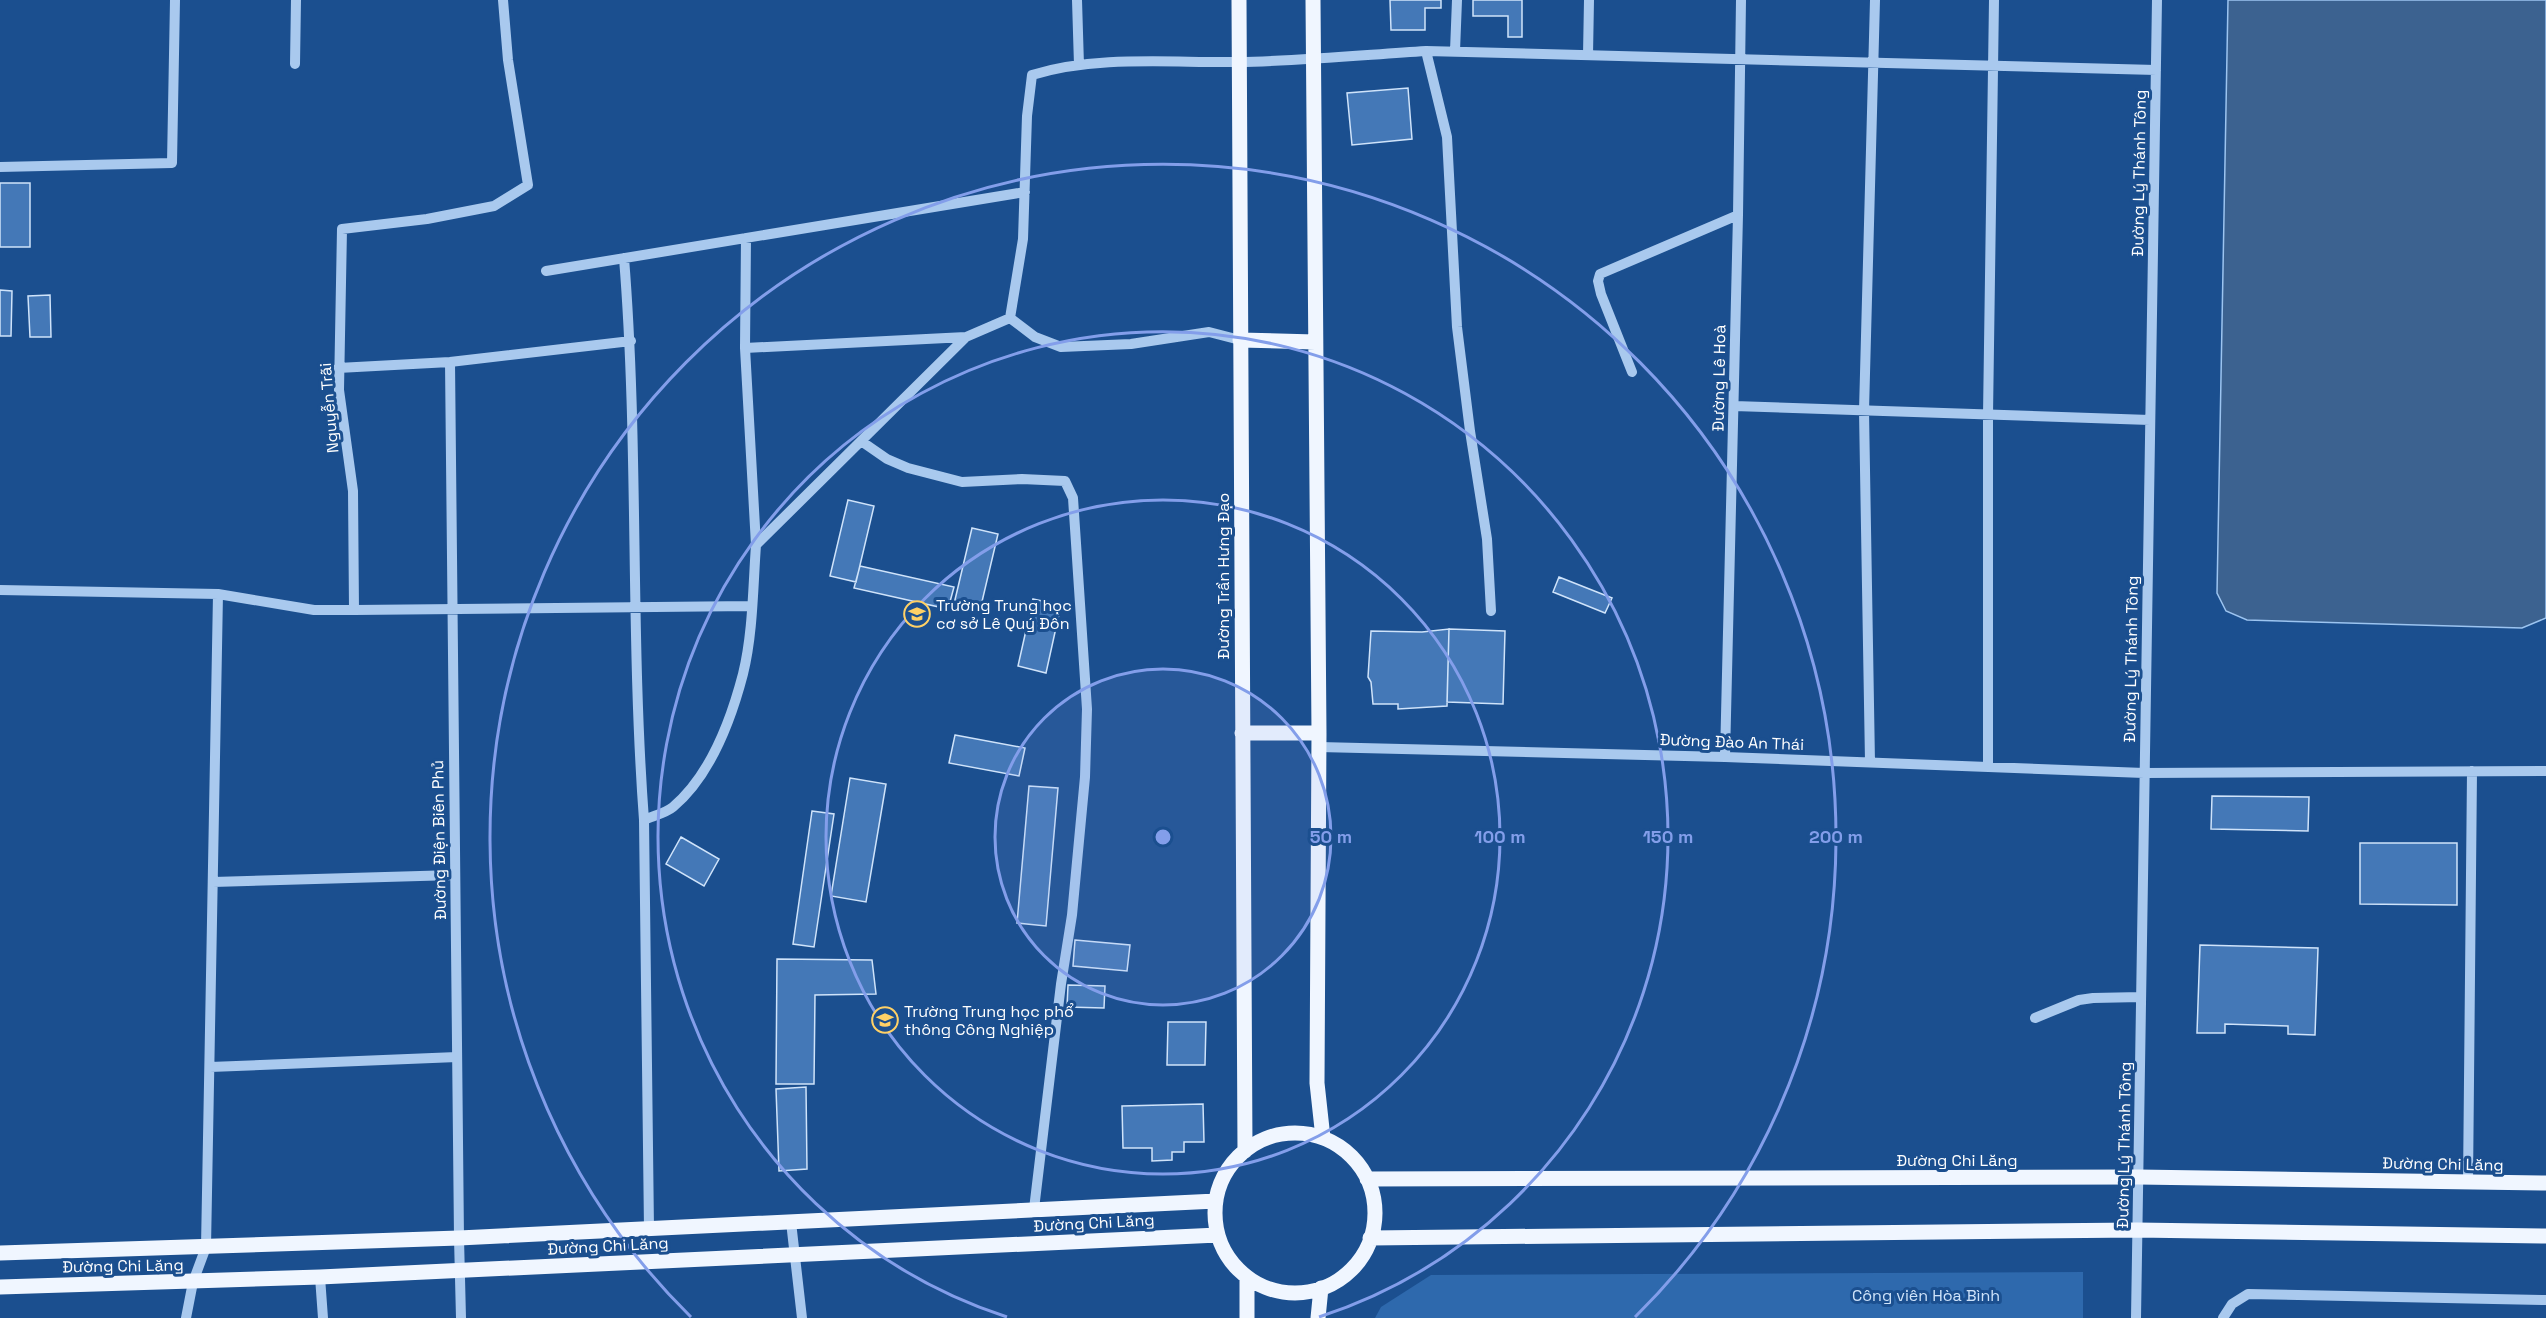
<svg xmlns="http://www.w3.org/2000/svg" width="2546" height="1318" font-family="'Space Grotesk',sans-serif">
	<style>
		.green { fill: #2e69ad }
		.water { fill: #3c6290; stroke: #9cc4f0; stroke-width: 1.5 }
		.building { fill: #4478b7; stroke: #cfe3fa; stroke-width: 1.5 }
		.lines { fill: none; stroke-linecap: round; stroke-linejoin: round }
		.minor { stroke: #a9c9ee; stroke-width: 10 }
		.major { stroke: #f0f6ff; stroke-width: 15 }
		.ring { fill: none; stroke: #839eea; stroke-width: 3 }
		.labels { text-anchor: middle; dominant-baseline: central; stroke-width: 6; stroke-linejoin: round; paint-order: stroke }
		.street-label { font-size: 16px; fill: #fff; stroke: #1b4f8f }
		.poi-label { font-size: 16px; fill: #fff; stroke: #1b4f8f; text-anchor: start }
		.park-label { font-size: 16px; fill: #cfe3fa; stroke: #1b4f8f }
		.centre { fill: #839eea; stroke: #1b4f8f; stroke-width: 3 }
		.ring-label { font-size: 18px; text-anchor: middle; font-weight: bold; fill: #839eea; stroke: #1b4f8f; stroke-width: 6; stroke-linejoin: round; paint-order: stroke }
	</style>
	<rect width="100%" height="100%" fill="#1b4f8f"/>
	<!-- green -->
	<path class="green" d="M2083 1272V1318H1375L1381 1307 1431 1275Z"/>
	<!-- water -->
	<path class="water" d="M2228 0H2546V618L2522 628 2247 620 2226 611 2217 593Z"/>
	<!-- building -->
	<path class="building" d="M1390 0H1441V8H1425V30H1391Z
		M1473 0H1522V37H1508V16H1473Z
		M1408 88 1412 139 1352 145 1347 93Z
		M0 183H30V247H0Z
		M0 290 12 291 11 336H0Z
		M50 295 51 337H30L28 296Z
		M848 500 874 506 856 582 830 576Z
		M972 528 998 534 980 610 954 604Z
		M860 566 954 587 948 609 854 588Z
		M1559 577 1612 598 1605 613 1553 592Z
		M1033 599 1061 605 1046 673 1018 666Z
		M1449 629 1447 706 1398 709V704H1373L1371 682 1368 677 1371 631 1422 632Z
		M1449 629 1505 631 1503 704 1447 702Z
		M955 735 1025 748 1019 776 949 763Z
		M850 778 886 784 866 902 831 896Z
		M1029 786 1058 788 1046 926 1017 923Z
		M2212 796 2309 797 2308 831 2211 829Z
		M812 811 834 814 814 947 793 944Z
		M681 837 719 859 704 886 666 864Z
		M2360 843H2457V905L2360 904Z
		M1075 940 1130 945 1127 971 1073 966Z
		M2200 945 2318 948 2315 1035 2288 1034V1026L2225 1024V1033H2197Z
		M777 959 872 960 876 994 815 995 814 1084H776Z
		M1068 985 1105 986 1104 1008 1067 1007Z
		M1168 1022H1206L1205 1065H1167Z
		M806 1087 807 1169 779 1171 776 1089Z
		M1203 1104 1204 1142H1184V1152H1172V1160L1152 1161V1148H1123L1122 1106Z"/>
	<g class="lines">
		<!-- minor -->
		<path class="minor" d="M1077 0 1079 65
			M1426 51 1447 137 1457 327 1470 431 1487 539 1491 611
			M1455 51 1457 0
			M1588 55 1589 0
			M295 64 296 0
			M0 167 172 163 175 0
			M746 238 745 348 756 545
			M624 258C639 445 630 633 644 820
			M546 271 1025 192
			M1010 318 1035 337 1061 347 1131 344 1209 332 1240 340
			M745 348 966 337
			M450 362 459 1238 461 1318
			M338 368 450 362 631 341
			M1632 372 1601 294 1598 281 1600 274 1738 215
			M1734 406 2150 420
			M861 441 887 459 908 468 962 482 1022 479 1065 481 1073 498 1087 709 1085 777 1072 915 1061 984 1034 1209
			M0 590 218 594 314 610H354L353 491 339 390 342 229 427 219 494 206 528 185 508 60 503 0
			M354 610 752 606
			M1319 747 1725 757 2144 773 2546 771
			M1725 757 1738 215 1741 0
			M1870 762 1864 411 1875 0
			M1988 767V415L1994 0
			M213 882 455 875
			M2035 1018 2079 1000 2093 998 2141 997
			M210 1067 457 1057
			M2468 1183 2472 771
			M791 1222 802 1318
			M649 1229 644 820C653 816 666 813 673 807 711 775 731 720 743 674 753 634 753 586 756 545L966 337 1010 318 1023 239 1027 116 1032 75C1097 55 1171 63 1238 62 1301 61 1363 55 1426 51L2156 70
			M320 1277 323 1318
			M186 1318 193 1282 206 1247 218 594
			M2136 1318 2157 0
			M2223 1318 2232 1304 2248 1294 2546 1300"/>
		<!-- major -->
		<path class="major" d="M1239 0 1245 1151
			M1313 0 1319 733 1317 1083 1323 1138
			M1240 340 1315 342
			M1242 733H1319
			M1215 1213a80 80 0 1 1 160 0a80 80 0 1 1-160 0Z
			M1367 1179 2138 1177 2546 1183
			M1370 1238 2137 1230 2546 1236
			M0 1253 459 1238 1216 1201
			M0 1287 320 1277 1218 1235
			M1247 1318V1277
			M1318 1318 1321 1288"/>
	</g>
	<!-- distance rings -->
	<circle cx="1163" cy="837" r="168" fill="#839eea" fill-opacity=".12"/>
	<g class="ring">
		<circle cx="1163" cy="837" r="168"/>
		<circle cx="1163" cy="837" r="337"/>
		<path d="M1007 1317A505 505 0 1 1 1319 1317"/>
		<path d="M691 1317A673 673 0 1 1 1635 1317"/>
	</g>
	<!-- icons -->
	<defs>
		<g id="school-ring" transform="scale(1.35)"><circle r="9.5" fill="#1b4f8f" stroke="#ffd166" stroke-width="1.5"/><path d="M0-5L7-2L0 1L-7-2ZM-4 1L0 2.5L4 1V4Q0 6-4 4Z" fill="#ffd166"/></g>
	</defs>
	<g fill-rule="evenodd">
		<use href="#school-ring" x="917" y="614"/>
		<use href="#school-ring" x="885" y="1020"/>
	</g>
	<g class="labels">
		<!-- street labels -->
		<g class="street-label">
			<text transform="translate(2139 173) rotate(-89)">Đường Lý Thánh Tông</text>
			<text transform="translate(1719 378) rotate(-89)">Đường Lê Hoà</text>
			<text transform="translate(329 408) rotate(-95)">Nguyễn Trãi</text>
			<text transform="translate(1223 576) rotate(-90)">Đường Trần Hưng Đạo</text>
			<text transform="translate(2131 659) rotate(-89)">Đường Lý Thánh Tông</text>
			<text transform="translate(1732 742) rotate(2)">Đường Đào An Thái</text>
			<text transform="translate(439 840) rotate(-91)">Đường Điện Biên Phủ</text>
			<text transform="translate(2124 1145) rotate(-89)">Đường Lý Thánh Tông</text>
			<text x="1957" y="1160">Đường Chi Lăng</text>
			<text transform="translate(2443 1164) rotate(1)">Đường Chi Lăng</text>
			<text transform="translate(1094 1223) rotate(-3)">Đường Chi Lăng</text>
			<text transform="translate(608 1246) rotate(-3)">Đường Chi Lăng</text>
			<text transform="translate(123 1266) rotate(-1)">Đường Chi Lăng</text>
		</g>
		<!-- poi labels -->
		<g class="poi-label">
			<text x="936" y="605">Trường Trung học<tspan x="936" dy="18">cơ sở Lê Quý Đôn</tspan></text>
			<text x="904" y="1011">Trường Trung học phổ<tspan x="904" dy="18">thông Công Nghiệp</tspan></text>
		</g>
		<!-- park labels -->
		<g class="park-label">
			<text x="1926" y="1295">Công viên Hòa Bình</text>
		</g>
	</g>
	<circle cx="1163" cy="837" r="9" class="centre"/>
	<g class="ring-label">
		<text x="1331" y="843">50 m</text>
		<text x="1500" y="843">100 m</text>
		<text x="1668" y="843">150 m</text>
		<text x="1836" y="843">200 m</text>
	</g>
</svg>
